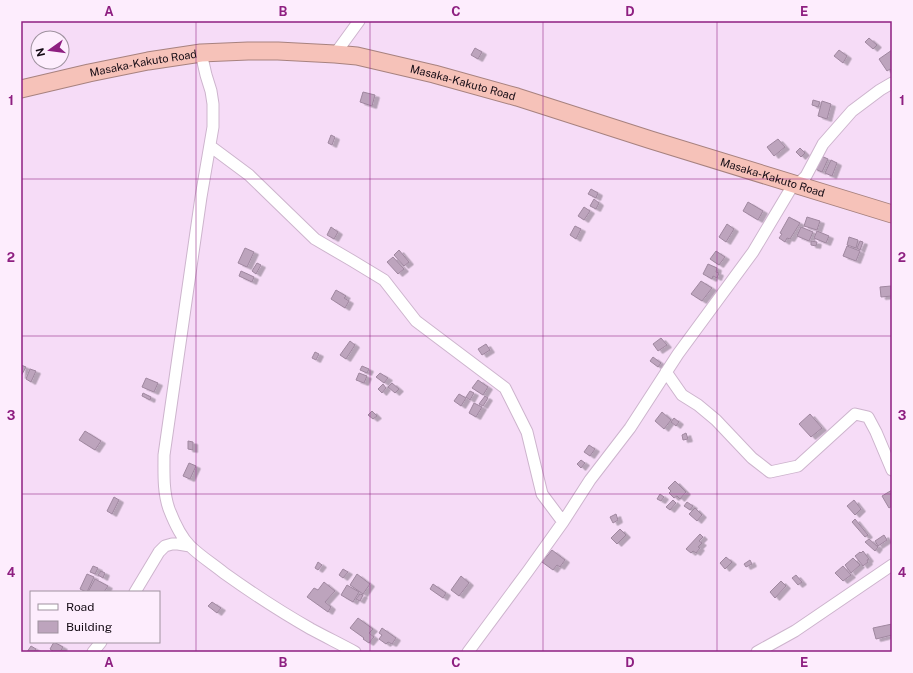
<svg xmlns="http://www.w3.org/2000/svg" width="913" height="673" font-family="'Public Sans',sans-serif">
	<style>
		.building { fill: #bda4bd; stroke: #9f879f; filter: url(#shadow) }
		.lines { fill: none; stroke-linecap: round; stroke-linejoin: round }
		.minor-casing { stroke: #cdb4cd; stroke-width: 13 }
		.highway-casing { stroke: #a7827f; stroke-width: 19 }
		.minor { stroke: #fff; stroke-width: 11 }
		.highway { stroke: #f6c2b9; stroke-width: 17 }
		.grid { fill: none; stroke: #8e1f81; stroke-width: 1; stroke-opacity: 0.55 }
		.labels { text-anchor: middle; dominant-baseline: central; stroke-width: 3; stroke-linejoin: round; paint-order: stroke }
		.street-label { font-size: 11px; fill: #130a13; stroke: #fdedfd }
		.neatline { fill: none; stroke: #8e1f81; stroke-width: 1.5 }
		.grid-label { font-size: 13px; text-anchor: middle; font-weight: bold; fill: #8e1f81 }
	</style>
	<defs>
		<filter id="shadow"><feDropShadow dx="4.5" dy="2.5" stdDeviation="0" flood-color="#0004"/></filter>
	</defs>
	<rect width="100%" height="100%" fill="#f6dcf7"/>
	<!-- building -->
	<path class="building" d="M869 38 877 45 873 49 865 42Z
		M475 48 482 52 478 59 471 55Z
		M839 50 847 56 843 63 834 56Z
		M892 50V72L890 69 887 71 879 59Z
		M363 92 375 95 372 106 360 102Z
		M813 100 820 102 818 107 812 105Z
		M822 101 831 104 827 119 818 116Z
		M331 135 335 137 332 145 328 143Z
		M778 139 785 147 774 156 767 147Z
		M800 148 805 153 801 157 796 152Z
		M819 155 828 159 822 172 813 168Z
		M831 160 837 163 832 176 825 173Z
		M591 189 598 193 596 198 588 194Z
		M594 199 599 203 596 209 590 206Z
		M748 202 763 211 758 220 743 211Z
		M584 207 590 211 584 220 578 216Z
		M789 217 800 223 790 239 787 238 785 242 779 238 782 234 780 233Z
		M807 217 820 221 817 230 804 226Z
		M727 224 734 229 726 242 719 237Z
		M575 226 581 229 576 239 570 235Z
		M331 227 338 232 334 239 327 235Z
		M801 227 813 232 809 241 797 236Z
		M817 231 829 236 826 243 814 238Z
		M849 237 858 240 856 248 847 245Z
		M811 241 817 242 816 246 811 245Z
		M860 241 863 242 860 250 857 248Z
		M847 246 860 251 856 261 843 256Z
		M245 248 254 252 247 267 238 263Z
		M399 250 409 262 404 266 394 255Z
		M716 251 725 257 719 265 710 259Z
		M393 257 404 269 398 274 387 262Z
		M257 263 261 265 256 274 252 271Z
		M708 264 717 268 716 272 719 273 717 278 713 276 712 279 703 274Z
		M241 271 254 277 252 282 239 276Z
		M701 281 712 288 702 301 691 294Z
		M891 286 892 296 881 297 880 287Z
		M336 290 346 296 344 298 349 301 345 308 331 299Z
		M661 338 667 345 658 351 653 344Z
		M350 341 355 345 346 359 340 355Z
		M486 344 490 350 482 355 478 349Z
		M315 352 319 354 316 360 312 358Z
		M653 357 661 363 658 367 650 361Z
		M21 365 26 367 21 376Z
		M362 366 369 369 367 373 360 370Z
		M30 369 36 371 31 382 26 379Z
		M359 373 367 376 364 383 356 380Z
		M380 373 388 378 384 383 376 377Z
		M146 378 158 383 154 392 142 387Z
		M478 380 488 387 483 395 472 388Z
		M392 383 399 389 395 393 388 387Z
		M383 384 386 388 382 393 378 389Z
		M470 391 474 393 470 400 466 397Z
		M143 393 151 397 150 400 142 396Z
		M459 394 466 398 461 406 454 401Z
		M485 396 488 398 483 406 479 404Z
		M474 403 482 407 476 417 469 413Z
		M372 411 377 416 373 419 368 415Z
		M662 412 671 420 664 429 655 421Z
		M810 414 822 428 811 437 799 424Z
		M674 418 679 422 676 426 671 422Z
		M85 431 101 441 95 450 79 440Z
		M686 433 688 439 683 440 682 435Z
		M188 441 193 442V450L188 449Z
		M589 445 595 449 590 456 584 452Z
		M581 460 585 463 581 468 577 464Z
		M189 463 196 466 190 479 183 476Z
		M675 481 686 492 680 499 677 496 674 498 669 493 671 491 668 488Z
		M892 490V506L889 508 882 496Z
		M660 494 664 497 661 501 657 499Z
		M114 497 119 500 112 514 107 511Z
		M673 500 676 503 670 510 666 507Z
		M854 500 861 509 855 515 847 506Z
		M687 502 693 506 690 510 684 506Z
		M695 508 702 515 697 521 689 514Z
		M616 514 618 520 613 523 610 517Z
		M855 519 868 535 865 537 852 522Z
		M620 529 626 535 617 544 611 538Z
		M700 534 703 537 699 541 702 543 698 547 700 548 696 553 693 551 691 553 686 549Z
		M884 535 887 540 878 546 875 541Z
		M869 539 878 547 875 551 865 542Z
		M552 550 565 560 560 567 557 565 553 570 542 562Z
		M863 551 869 559 867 560 868 562 863 566 855 556 860 552 861 553Z
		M726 557 732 562 725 569 720 563Z
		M853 558 860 565 851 573 845 565Z
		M750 560 752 564 746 567 744 564Z
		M318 562 322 565 318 570 315 568Z
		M93 566 98 568 95 574 90 572Z
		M843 566 851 575 843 581 835 573Z
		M343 569 348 572 343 578 339 575Z
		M101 571 105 573 103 578 98 575Z
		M87 574 94 577 87 592H86L80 589Z
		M357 574 370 584 363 594 350 585Z
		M796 575 802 582 798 585 792 578Z
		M461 576 469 583 459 596 451 590Z
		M95 579 108 586 104 592H88Z
		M781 581 786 586 775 598 770 592Z
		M324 582 335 591 325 602 331 607 328 612 307 597 314 588 318 590Z
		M433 584 446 593 443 598 430 589Z
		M347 585 359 592 353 602 341 595Z
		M360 594 363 595 360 601 356 599Z
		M212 602 221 608 217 613 208 606Z
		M358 618 373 629 369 633 374 637 369 643 363 639 364 638 350 628Z
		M892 624V635L876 639 873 628Z
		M382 628 396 638 392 644 388 642 386 644 379 639 382 635 379 633Z
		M54 642 63 647 60 652H54L50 649Z
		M31 646 36 649 34 652H27Z"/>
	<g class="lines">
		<!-- minor casing -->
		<g class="minor-casing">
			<path id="minor" d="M201 53 206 75 211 91 213 104V127L201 197 164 455C164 473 163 492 169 509 174 522 181 537 190 546 200 556 213 564 224 573 252 593 281 612 311 629 326 637 340 644 355 652
				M335 54 359 21
				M210 146 249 175 315 239 351 260 384 280 416 321 505 388 527 432 542 494 563 522
				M666 372 682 395 698 405 716 420 752 458 770 472 798 466 855 414 868 417 876 432 892 470
				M135 592 159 552 165 546 172 544H178L190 546
				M93 652 101 642
				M468 652 528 571 563 522 590 480 630 428 678 354 753 252 790 190C795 185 801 182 806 176L823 144 852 111 880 90 892 83
				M757 652 795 631 892 565"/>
		</g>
		<!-- highway casing -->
		<g class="highway-casing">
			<g id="highway">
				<path id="s1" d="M21 89 89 73 148 61 201 53 248 51H278L335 54 357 56 434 74 517 97 651 140 892 214"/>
			</g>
		</g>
		<!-- minor -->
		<use href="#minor" class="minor"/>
		<!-- highway -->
		<use href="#highway" class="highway"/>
	</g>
	<!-- grid -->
	<path class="grid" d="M196 21V652M370 21V652M543 21V652M717 21V652M21 179H892M21 336H892M21 494H892"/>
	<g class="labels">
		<!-- street labels -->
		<g class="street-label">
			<text stroke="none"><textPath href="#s1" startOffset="125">Masaka-Kakuto Road</textPath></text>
			<text stroke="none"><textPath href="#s1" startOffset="449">Masaka-Kakuto Road</textPath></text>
			<text stroke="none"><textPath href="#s1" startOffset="773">Masaka-Kakuto Road</textPath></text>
		</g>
	</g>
	<!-- border -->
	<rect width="913" height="673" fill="none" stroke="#fdedfd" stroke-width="44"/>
	<!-- legend -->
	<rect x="30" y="591" width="130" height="52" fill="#fdedfd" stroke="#9f929f"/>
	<rect x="38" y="604" width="20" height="6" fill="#ffffff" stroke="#9f929f"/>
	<text x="66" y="611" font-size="12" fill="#130a13">Road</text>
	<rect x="38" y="621" width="20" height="12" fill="#bda4bd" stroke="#9f929f"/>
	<text x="66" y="631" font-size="12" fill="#130a13">Building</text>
	<!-- north arrow -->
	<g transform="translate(50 50) rotate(256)"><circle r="19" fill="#fdedfd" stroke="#9f929f"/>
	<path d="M0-3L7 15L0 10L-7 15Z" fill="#8e1f81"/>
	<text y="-6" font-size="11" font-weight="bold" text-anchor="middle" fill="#130a13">N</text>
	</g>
	<rect x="22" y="22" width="869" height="629" class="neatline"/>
	<g class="grid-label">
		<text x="109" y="16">A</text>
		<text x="283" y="16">B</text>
		<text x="456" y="16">C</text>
		<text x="630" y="16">D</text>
		<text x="804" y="16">E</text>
		<text x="11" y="105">1</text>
		<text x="902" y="105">1</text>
		<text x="11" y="262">2</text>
		<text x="902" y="262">2</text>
		<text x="11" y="420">3</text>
		<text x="902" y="420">3</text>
		<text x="11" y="577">4</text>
		<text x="902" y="577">4</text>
		<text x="109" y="667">A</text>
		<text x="283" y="667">B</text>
		<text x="456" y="667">C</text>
		<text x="630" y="667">D</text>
		<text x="804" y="667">E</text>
	</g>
</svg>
